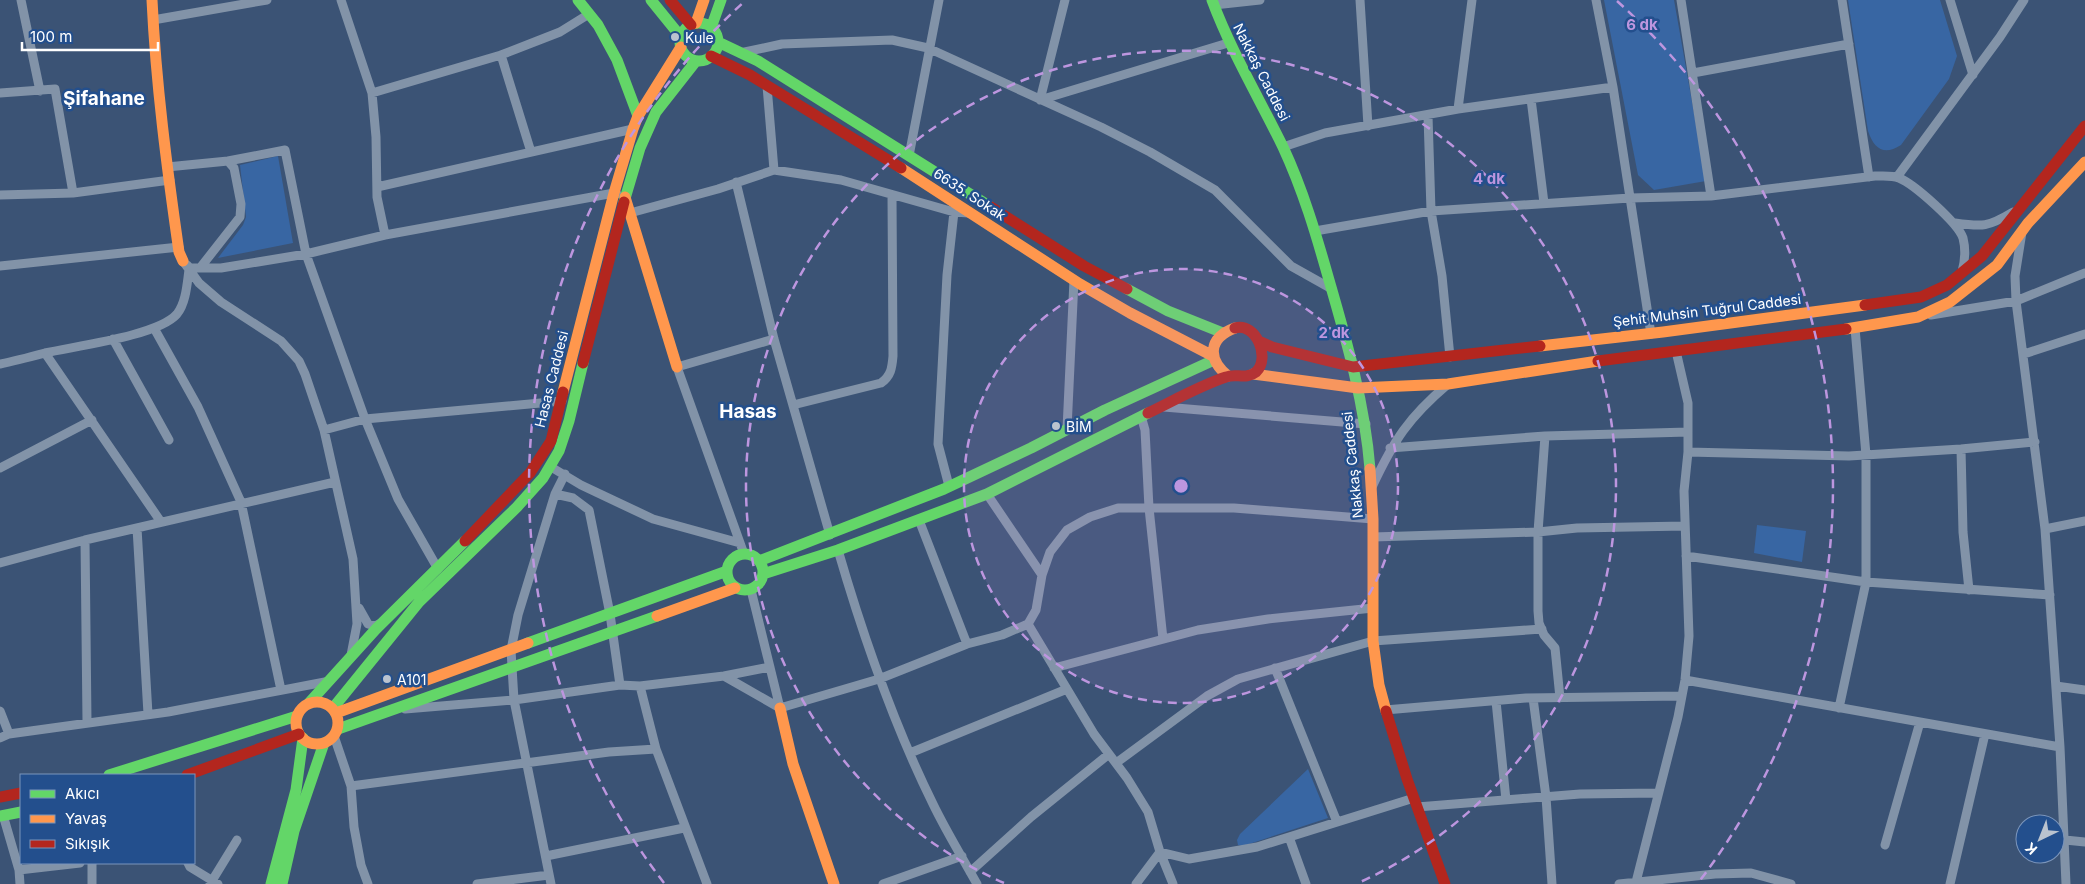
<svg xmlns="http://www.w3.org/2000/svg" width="2085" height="884" font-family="Inter,sans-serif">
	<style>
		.green { fill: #3866a3 }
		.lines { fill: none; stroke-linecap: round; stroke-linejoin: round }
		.street { stroke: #8293a8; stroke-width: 9 }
		.fast { stroke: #63d668; stroke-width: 11 }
		.slow { stroke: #ff974d; stroke-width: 11 }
		.jam { stroke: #b3261e; stroke-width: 11 }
		.ring { fill: none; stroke: #bd96df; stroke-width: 2.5; stroke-dasharray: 9 6 }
		.poi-dot { fill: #bac3cf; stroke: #234f8d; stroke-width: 2 }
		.labels { text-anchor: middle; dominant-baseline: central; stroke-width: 5; stroke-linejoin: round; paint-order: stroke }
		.poi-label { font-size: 14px; fill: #fff; stroke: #234f8d; text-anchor: start }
		.street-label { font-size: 14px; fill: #fff; stroke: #234f8d }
		.district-label { font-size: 19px; font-weight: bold; fill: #fff; stroke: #234f8d }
		.centre { fill: #bd96df; stroke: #234f8d; stroke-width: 2.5 }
		.ring-label { font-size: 15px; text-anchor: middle; font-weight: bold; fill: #bd96df; stroke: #234f8d; stroke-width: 5; stroke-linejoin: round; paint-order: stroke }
	</style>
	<rect width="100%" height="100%" fill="#3b5375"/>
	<!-- green -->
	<path class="green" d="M1604 0H1674L1706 181 1654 190 1638 175Z
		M1848 0H1940L1957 56 1949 79 1901 145C1884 156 1874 149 1868 131Z
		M278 156 293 243 218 258 243 225 246 217 240 165Z
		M1757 525 1806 531 1802 562 1754 553Z
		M1308 769 1328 818 1243 846 1238 845 1237 840 1240 834Z"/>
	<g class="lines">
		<!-- street -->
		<path class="street" d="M21 0 40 91
			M341 0 372 93 376 137 377 197 385 235
			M1360 0 1368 126
			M1596 0 1613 87 1651 334
			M1681 0 1711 196
			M1842 0 1869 177
			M1950 0 1973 75
			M1214 5 1260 0
			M153 20 267 0
			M740 53 782 44 892 40 928 48 1101 127 1150 152 1215 190 1291 266 1332 289
			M1693 73 1849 44
			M767 86 774 170
			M0 93 55 89 73 193
			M372 93 501 55
			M1531 99 1544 203
			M1040 100 1228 43
			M1040 100 1065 0
			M1458 109 1472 0
			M1428 116 1431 211 1442 276 1450 357
			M1283 147 1325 133 1458 109 1613 87
			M531 152 501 55 560 32 589 14
			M909 156 939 0
			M228 161 285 150 306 254 365 419 398 499 438 569
			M167 167 228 161 234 168 241 204 240 217 200 268
			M1897 177 2000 37 2024 0
			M736 182 774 339 830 535
			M377 187 633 129
			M0 195 73 193 170 180
			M630 213 718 189 774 170 841 180 954 212 969 213
			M1955 223C1983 227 1988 227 2013 212
			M1315 231 1431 211 1630 198 1711 196 1875 176C1883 176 1892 175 1899 178 1914 184 1958 223 1963 238 1966 250 1965 261 1962 272
			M2022 232 2015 276 2016 301 2045 529 2060 747 2066 884
			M183 261 199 283 221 302 281 341 299 361 305 374 324 430 353 559 357 624 351 655
			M187 265 190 268H221L306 254 385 235 614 193 617 194
			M0 266 179 247
			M1931 315 2016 301 2085 273
			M154 328 198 407 241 502 281 690
			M113 339 169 440
			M45 353 161 522
			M2024 354 2085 334
			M0 364C15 361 30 357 45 353 75 346 158 336 177 314 186 303 187 284 189 270
			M793 405 881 383C891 376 892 368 893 356L892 195
			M1164 407 1366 424
			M1141 416 1145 430 1149 508 1163 639
			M1067 429 1074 280
			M324 430 365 419 562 401
			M1545 436 1538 532V611L1539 623 1544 635 1555 648 1560 698
			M1390 448 1545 436 1688 432
			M1961 449 1963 532 1969 590
			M1688 452 1849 456 1961 449 2035 442
			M551 467 581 485 653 519 740 543
			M0 468 92 420
			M565 474 555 494 518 615 511 650 514 700 620 685 640 686 724 676 770 667
			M949 486 938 444 947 275 954 212
			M1372 487C1394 440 1408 418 1448 384
			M555 494 573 498 589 510 610 614 620 685
			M987 494 1042 575
			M919 520 967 644
			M137 528 148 714
			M2045 529 2085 521
			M1373 537 1538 532 1577 528 1685 526
			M85 540 87 722
			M838 550C863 636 893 723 933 804 946 831 962 857 977 884
			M744 554 677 367 774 339
			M1686 556 1866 582 2050 595
			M0 563 85 540 335 482
			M751 590 780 708
			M359 608 368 624 375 626 381 623
			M1028 624 1094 734 1127 778 1148 812 1160 852 1173 884
			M1054 668 1198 630 1268 619 1373 608
			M1275 668 1337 822
			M724 676 780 708 879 679 967 644 1002 635 1028 624 1036 610 1042 575 1050 552 1067 530 1090 517 1118 508H1234L1373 519
			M1685 680 2060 747
			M640 686 656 749 707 884
			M2056 686 2085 690
			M1533 698 1546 797 1552 884
			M1496 701 1506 800
			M1839 708 1866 582V455L1855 328
			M405 709 514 700 551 884
			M1385 710 1526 698 1682 696
			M0 711 9 734
			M334 736 351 786 354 827 361 865 368 884
			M0 738 9 734 168 712 330 681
			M910 753 1067 689
			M1116 763 1207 696 1238 679 1373 641 1542 629
			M351 786 609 752 656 749
			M1417 807 1580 794 1658 793
			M3 815 19 870 20 884
			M1289 837 1306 884
			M2065 840 2085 842
			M1885 845 1920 722
			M546 856 684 828
			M188 863 190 867 218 884
			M19 870 80 863
			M970 872 1031 817 1109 754
			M1636 882 1678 717 1685 680 1689 636 1684 491 1688 452V403L1676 351
			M92 884V863
			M210 884 237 840
			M477 884 549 875
			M883 884 962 856
			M1136 884 1160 852 1189 859 1257 847 1414 798
			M1619 884 1715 874 1751 873 1791 884
			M1950 884 1985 734"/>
		<!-- fast -->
		<path class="fast" d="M578 0 598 25 617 60 638 116
			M651 0 681 37
			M1212 0C1231 51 1259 98 1283 147 1303 190 1316 234 1329 280 1347 342 1365 405 1370 469
			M680 42a19 19 0 1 1 38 0a19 19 0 1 1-38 0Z
			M711 28 721 0
			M718 42 758 61 989 206
			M624 202 640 148 656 112 696 61
			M1127 289 1168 311 1223 333
			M727 572a18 18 0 1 1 36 0a18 18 0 1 1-36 0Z
			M759 561 944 489 1031 448 1105 410 1214 360
			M763 574 838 550 987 494 1148 413
			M528 643 727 571
			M309 703 376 629 465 541
			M333 708 419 602 517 507 543 478 559 451 569 421 583 363
			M338 729 657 616
			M109 775 297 716
			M0 816 21 812
			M271 884 296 790 303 738
			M282 884 294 831 324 743"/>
		<!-- slow -->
		<path class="slow" d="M152 0C156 85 167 168 179 252L183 261
			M696 23 704 0
			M901 168 1080 284 1130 313 1213 356
			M625 197 677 367
			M1846 329 1918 317 1950 302 1997 265 2028 223 2085 162
			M1540 346 1663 332 1865 305
			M1253 374 1358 388 1448 384 1598 361
			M1228 376C1207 359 1208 338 1235 328
			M563 392 614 193 633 129 638 116 681 47
			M1370 469 1373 519V641L1379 685 1386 711
			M657 616 735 588
			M296 723a21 21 0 1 1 42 0a21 21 0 1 1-42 0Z
			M780 708 793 764 834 884
			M336 713 528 643"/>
		<!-- jam -->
		<path class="jam" d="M670 0 691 25
			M711 56 750 75 901 168
			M989 206 1084 266 1127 289
			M1865 305 1921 297 1947 285 1982 256 2085 126
			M1261 342 1272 347 1353 367 1540 346
			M1598 361 1846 329
			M583 363 624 202
			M1148 413C1173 401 1199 386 1226 377 1236 373 1246 380 1256 372 1271 358 1256 322 1235 328
			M465 541 530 473 551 441 563 392
			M1386 711 1407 779 1445 884
			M187 775 299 734
			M0 797 21 793"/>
	</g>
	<!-- distance rings -->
	<circle cx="1181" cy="486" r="217" fill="#bd96df" fill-opacity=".12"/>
	<g class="ring">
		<circle cx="1181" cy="486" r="217"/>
		<path d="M1004 883A435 435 0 1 1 1358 883"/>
		<path d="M664 883A652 652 0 0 1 745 1M1617 1A652 652 0 0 1 1698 883"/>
	</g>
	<!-- markers -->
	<g class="poi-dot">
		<circle cx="675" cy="37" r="5"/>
		<circle cx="1056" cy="426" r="5"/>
		<circle cx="387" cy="679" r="5"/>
	</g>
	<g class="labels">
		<!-- poi labels -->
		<g class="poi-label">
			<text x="685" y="37">Kule</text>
			<text x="1066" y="426">BİM</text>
			<text x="397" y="679">A101</text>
		</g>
		<!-- street labels -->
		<g class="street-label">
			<text transform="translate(1262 72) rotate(63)">Nakkaş Caddesi</text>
			<text transform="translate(970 194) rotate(33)">6635. Sokak</text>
			<text transform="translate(1707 310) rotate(-7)">Şehit Muhsin Tuğrul Caddesi</text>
			<text transform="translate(551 379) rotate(-76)">Hasas Caddesi</text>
			<text transform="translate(1352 465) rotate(-96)">Nakkaş Caddesi</text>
		</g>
		<!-- district labels -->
		<g class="district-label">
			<text x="104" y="98">Şifahane</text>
			<text x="748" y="411">Hasas</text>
		</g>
	</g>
	<circle cx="1181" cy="486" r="8" class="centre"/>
	<g class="ring-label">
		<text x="1642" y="30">6 dk</text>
		<text x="1489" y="184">4 dk</text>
		<text x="1334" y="338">2 dk</text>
	</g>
	<!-- legend -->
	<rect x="20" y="774" width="175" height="90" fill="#234f8d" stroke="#7b95bb"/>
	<rect x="30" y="790" width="25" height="8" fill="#63d668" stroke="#7b95bb"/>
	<text x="65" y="799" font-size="15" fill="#ffffff">Akıcı</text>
	<rect x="30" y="815" width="25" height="8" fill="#ff974d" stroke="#7b95bb"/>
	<text x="65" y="824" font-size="15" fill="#ffffff">Yavaş</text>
	<rect x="30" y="840" width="25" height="8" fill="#b3261e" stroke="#7b95bb"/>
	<text x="65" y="849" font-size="15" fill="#ffffff">Sıkışık</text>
	<!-- north arrow -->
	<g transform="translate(2040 839) rotate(223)"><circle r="24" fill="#234f8d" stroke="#7b95bb"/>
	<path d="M0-4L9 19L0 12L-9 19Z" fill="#bac3cf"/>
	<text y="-8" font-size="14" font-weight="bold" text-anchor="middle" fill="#ffffff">K</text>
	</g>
	<!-- scale -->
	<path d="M22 42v8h136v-8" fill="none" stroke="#ffffff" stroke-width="2.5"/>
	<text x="30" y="42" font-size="15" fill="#ffffff" stroke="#234f8d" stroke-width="4" paint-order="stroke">100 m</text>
</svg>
